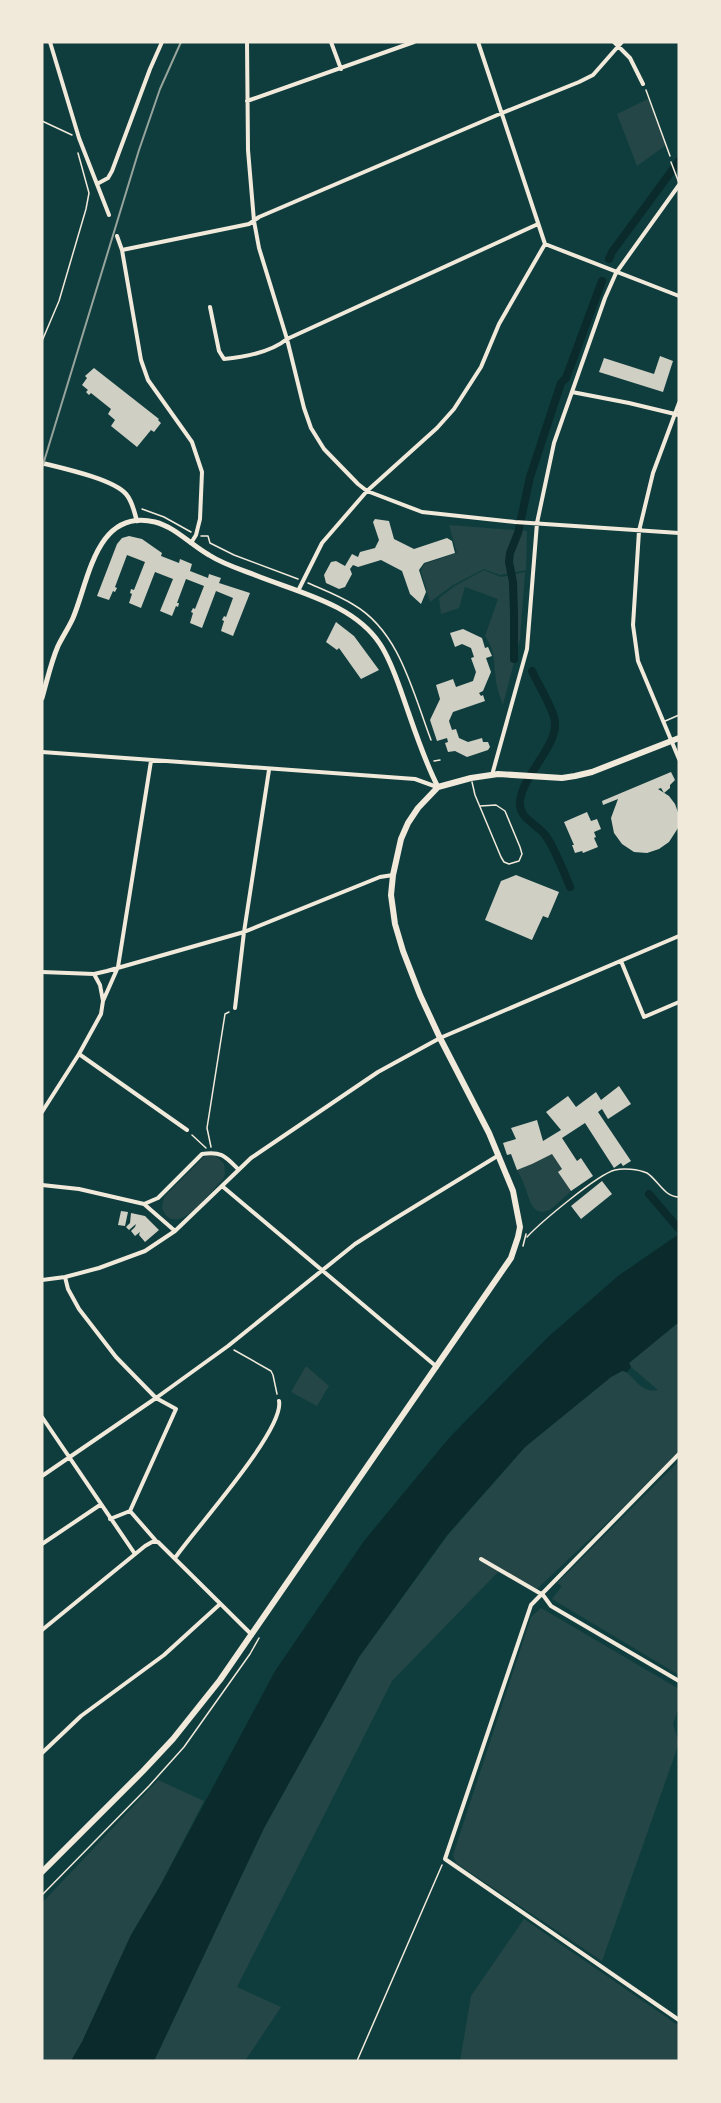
<svg xmlns="http://www.w3.org/2000/svg" width="721" height="2103" font-family="Montserrat,sans-serif">
	<style>
		.green { fill: #244646 }
		.water { fill: #0a2a2b }
		.lines { fill: none; stroke-linecap: round; stroke-linejoin: round }
		.canal { stroke: #0a2a2b; stroke-width: 8 }
		.building { fill: #cfcfc3 }
		.path { stroke: #f1e9da; stroke-width: 1.5 }
		.service { stroke: #f1e9da; stroke-width: 1.5 }
		.minor { stroke: #f1e9da; stroke-width: 4 }
		.tertiary { stroke: #f1e9da; stroke-width: 4.5 }
		.secondary { stroke: #f1e9da; stroke-width: 5 }
		.primary { stroke: #f1e9da; stroke-width: 6 }
		.rail { stroke: #97a49c; stroke-width: 2 }
	</style>
	<rect width="100%" height="100%" fill="#0f3d3e"/>
	<!-- green -->
	<path class="green" d="M648 99 666 145 637 166 617 114Z
		M449 525 527 531 526 570 500 575 484 569 453 585 430 602 421 571 424 564 457 553Z
		M484 570 501 577 525 572 520 639 503 705C501 699 498 692 497 686 493 668 497 652 485 636L498 599 465 587 459 608 441 614 439 598 455 586Z
		M552 1154 562 1169 559 1172 571 1191C564 1197 556 1206 549 1210 532 1218 529 1197 525 1187 523 1181 520 1175 517 1170L532 1164Z
		M210 1155 216 1156 224 1164 225 1174 223 1179C211 1191 175 1242 162 1208L164 1197 204 1157Z
		M679 1322V1451L615 1515 537 1589 499 1571 392 1681 237 1987 281 2007 245 2061H154L264 1828 359 1657 448 1535 525 1447 611 1377 623 1370C635 1377 641 1394 658 1390L631 1367 629 1363Z
		M306 1366 329 1386 317 1406 291 1392Z
		M679 1461V1675L552 1599 562 1586 557 1583Z
		M541 1608 679 1689V1706L673 1724 679 1743 602 1961 456 1863 453 1855 531 1617Z
		M158 1780 204 1801 160 1886 131 1935 82 2042 71 2061H42V1903Z
		M524 1919 679 2026V2061H460L471 1996Z"/>
	<!-- water -->
	<path class="water" d="M679 1230V1322L629 1363 631 1367 627 1372 622 1371 611 1377 525 1447 447 1535 359 1657 264 1828 154 2061H71L82 2042 131 1935 160 1886 275 1671 364 1541 449 1438 547 1338 618 1276 676 1236Z"/>
	<g class="lines">
		<!-- canal -->
		<path class="canal" d="M609 259 612 252 679 161
			M514 659V614L513 582 509 562 510 553 518 533 530 477 561 383 566 378 602 281
			M532 671C539 686 549 701 554 717 562 743 523 773 520 801 518 819 538 824 546 836 556 851 563 870 570 887
			M649 1194 679 1229"/>
	</g>
	<!-- building -->
	<path class="building" d="M660 356 673 361 663 392 599 372 604 358 654 374Z
		M94 368 159 419 158 420 161 423 154 432 151 430 137 447 111 426 115 420 108 414 111 409 91 393 89 395 86 392 88 390 82 385 87 378 85 376Z
		M375 519 389 521 394 539 414 549 447 538 452 541 455 553 424 563 419 570 426 592 421 604 410 594 402 571 381 560 358 567 353 565 350 569 352 574 345 587 339 589 326 583 324 575 331 562 336 561 345 566 352 554 358 557 360 552 375 548 379 540 373 522Z
		M129 536 142 539 162 553 161 556 179 563 180 559 192 564 190 571 208 578 209 574 221 578 219 583 250 593 233 636 221 631 224 621 222 620 224 616 226 617 233 598 216 591 202 628 190 623 193 613 191 612 193 608 195 609 204 586 186 579 177 603H179L178 607 176 606 172 616 160 611 173 579 155 572 141 608 129 603 132 594 130 593 131 589 134 590 145 562 127 555 115 587 117 588 115 592 113 591 109 600 97 596 117 544 122 538Z
		M336 622 354 636 379 670 361 679 339 648 337 650 326 642Z
		M463 629 482 638 485 648 488 647 492 656 486 658 491 672 483 691 479 693 481 696 483 695 485 701 453 712 449 721 452 730 456 729 459 738 468 742 482 738 483 742H488L490 747 488 750 467 757 455 751 448 752 445 743 448 742 447 738 437 741 430 720 440 699 436 685 453 679 456 687 473 681 476 672 471 658 474 657 471 648 462 644 455 647 450 633Z
		M671 772 675 780 670 785V788L664 793 661 788 658 789 669 796 675 804 679 815 678 828 669 842 659 849 647 853 634 852 622 844 614 833 611 818 618 799 603 805 602 801Z
		M587 812 591 821 597 819 601 829 594 832 596 837 594 838 598 847 583 853 582 851 575 853 572 845H574L564 822Z
		M516 875 559 892 548 918 543 916 532 940 485 920 501 881Z
		M619 1086 631 1104 608 1119 602 1109 598 1112 631 1161 623 1166 621 1163 614 1168 585 1123 562 1138 577 1161 581 1158 593 1176 571 1191 558 1172 562 1169 552 1154 532 1164 517 1170 511 1154 507 1155 503 1143 516 1139 511 1128 537 1120 543 1141 561 1130 546 1112 568 1096 576 1107 596 1092 601 1100Z
		M602 1181 612 1194 581 1219 571 1206Z
		M121 1211 128 1212 125 1226 118 1225Z
		M131 1213 145 1216 159 1230 145 1242 139 1235 140 1232 135 1236 131 1231 135 1227 136 1224 129 1230 126 1227 130 1223Z"/>
	<g class="lines">
		<!-- path -->
		<path class="path" d="M646 90 670 156
			M42 121 72 135
			M42 341 59 301 86 209 89 193 78 153
			M142 509 164 517 191 532
			M201 536H208L210 543 234 555 298 579
			M308 583C324 590 340 596 354 605 400 632 413 693 431 740
			M434 761 440 760
			M192 1135 206 1148
			M211 1147 207 1128 225 1014 229 1012
			M527 1237C540 1223 598 1174 615 1170 623 1168 638 1169 647 1173 658 1180 664 1197 679 1197
			M523 1246 526 1234
			M234 1350 271 1371 273 1375 277 1394
			M42 1895 149 1786 184 1747 250 1654 259 1638
			M357 2061 442 1865"/>
		<!-- service -->
		<path class="service" d="M671 162 679 183
			M663 722 679 715
			M472 782 475 795 501 857 504 862 509 864 519 861 522 854 520 847 505 811 496 805 480 806"/>
		<!-- minor -->
		<path class="minor" d="M50 42 79 138 109 215
			M247 42 248 150 254 221 259 248 287 339 304 408 311 428 324 449 358 484 367 491 422 512 515 522 679 533
			M331 42 341 69
			M478 42 545 244 679 296
			M614 42 630 58 643 84
			M247 101 414 42
			M97 184 108 178 112 171 150 69 162 42
			M117 236 122 250 141 360 148 380 192 442 202 472 200 519 196 535 191 543
			M122 250 249 224 259 217 502 113 579 82 593 75 622 42
			M210 307 219 351 224 359C245 357 270 353 287 339L538 224
			M572 392 629 403 679 415
			M679 403 653 473 639 531 633 625 638 661 679 759
			M298 591 322 543 367 491 437 428 454 409 481 367 499 324 545 244
			M42 752 415 779 437 787
			M492 775 527 649 537 523 554 443 605 298 616 273 679 185
			M621 961 644 1017 679 1002
			M42 972 94 974 107 971 244 932 380 877 393 875
			M94 974 100 985 103 1001
			M235 1008 244 932 269 770
			M79 1054 187 1130
			M42 1112 79 1054 101 1014 103 1001 118 967 151 761
			M42 1185 79 1189 144 1204
			M222 1186 437 1367
			M175 1231 144 1204 158 1198 202 1154C221 1151 225 1156 238 1169
			M65 1277 68 1289 79 1309 116 1357 156 1398 176 1409 130 1511
			M42 1280 65 1277 99 1268 145 1251 175 1231 251 1158 378 1072 440 1038 679 936
			M42 1417 135 1554
			M679 1454 531 1605 445 1859 679 2020
			M42 1476 156 1398 228 1346 355 1244 391 1221 499 1155
			M110 1519 130 1511 157 1542
			M42 1544 100 1505
			M175 1558C194 1530 285 1430 279 1401
			M481 1559 543 1595 551 1606 679 1681
			M42 1630 145 1546 152 1542H158L252 1635
			M42 1753 81 1716 164 1655 219 1605"/>
		<!-- tertiary -->
		<path class="tertiary" d="M42 463C62 468 113 479 126 494 133 502 134 512 137 521"/>
		<!-- secondary -->
		<path class="secondary" d="M42 698C47 681 51 662 58 646 63 636 69 627 73 618 89 580 96 508 155 522 175 527 191 545 209 555 223 564 239 569 255 575 297 592 354 604 380 644 390 659 396 677 402 694 413 725 423 758 438 787"/>
		<!-- primary -->
		<path class="primary" d="M42 1872 143 1771 173 1739 220 1680 511 1258 518 1237 520 1227 513 1191 489 1133 440 1038 420 995 403 951 395 924 391 895 393 875 401 839 408 823 418 808 438 787 471 778 498 774 562 778 575 776 592 772 679 738"/>
		<!-- rail -->
		<path class="rail" d="M42 468 139 150 160 89 181 42"/>
	</g>
	<!-- border -->
	<rect width="721" height="2103" fill="none" stroke="#f1e9da" stroke-width="87"/>
</svg>
